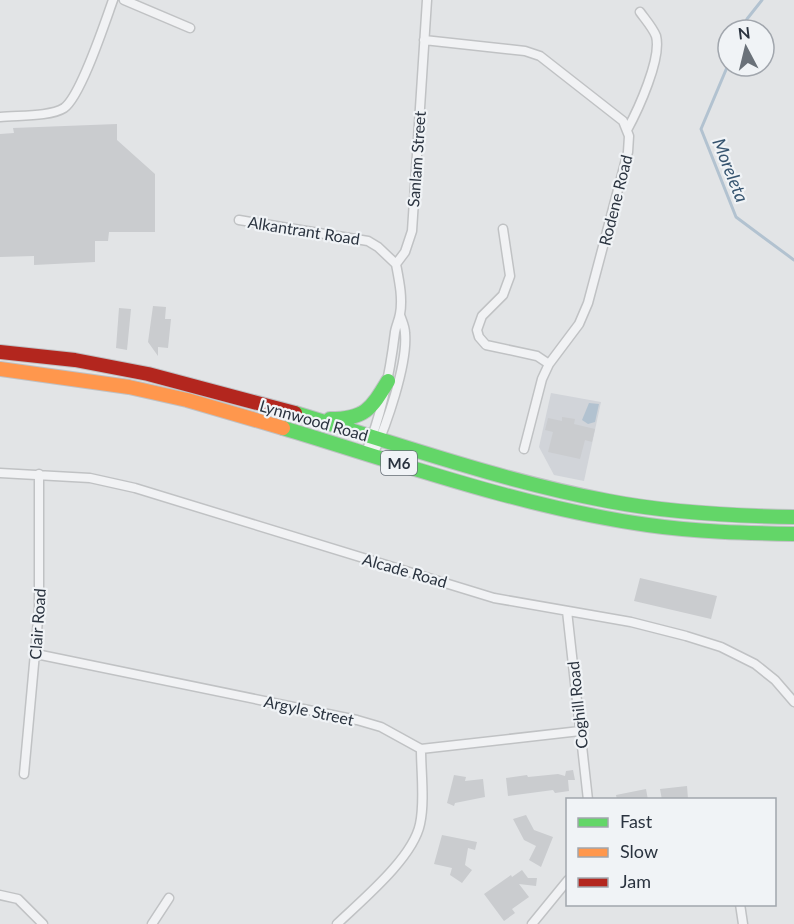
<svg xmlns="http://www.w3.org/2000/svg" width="794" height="924" font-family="Lato,sans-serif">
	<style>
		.built { fill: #d1d4d9 }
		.water { fill: #b2c2d0 }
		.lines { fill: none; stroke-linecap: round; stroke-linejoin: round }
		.stream { stroke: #b2c2d0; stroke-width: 3 }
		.building { fill: #cacccf }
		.street-casing { stroke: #c0c2c4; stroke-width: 11 }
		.fast-casing { stroke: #bfc1c4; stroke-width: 16 }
		.slow-casing { stroke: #bfc1c4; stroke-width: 16 }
		.jam-casing { stroke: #bfc1c4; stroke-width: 16 }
		.street { stroke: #f1f2f4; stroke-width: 8 }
		.fast { stroke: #63d668; stroke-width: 14 }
		.slow { stroke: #ff974d; stroke-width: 14 }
		.jam { stroke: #b3261e; stroke-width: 14 }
		.labels { text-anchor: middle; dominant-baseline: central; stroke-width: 4.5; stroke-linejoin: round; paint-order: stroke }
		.shield { fill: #f0f3f6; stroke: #656d76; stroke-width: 1.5 }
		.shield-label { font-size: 15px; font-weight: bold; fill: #2a333f }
		.street-label { font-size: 16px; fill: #2a333f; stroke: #f0f3f6 }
		.water-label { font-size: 18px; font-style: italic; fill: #375570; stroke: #f0f3f6 }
	</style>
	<rect width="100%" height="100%" fill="#e2e4e6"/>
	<!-- built -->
	<path class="built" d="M551 393 601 402 584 481 554 475 539 447Z"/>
	<!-- water -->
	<path class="water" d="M589 403 599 404 595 422 588 424 582 420Z"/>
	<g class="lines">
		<!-- stream -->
		<path class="stream" d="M743 30 747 19 762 0
			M728 65 701 129 736 217 794 260"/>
	</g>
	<!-- building -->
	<path class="building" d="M117 124V140L155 174V232H109L108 241H95V262L34 265V256L0 257V134L14 133 13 128Z
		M153 306 166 307 165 319H171L168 348 158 347V356L148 342Z
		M119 308 131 309 127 350 116 348Z
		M562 417 575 419 574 424 595 429 592 442 585 440 580 459 548 452 553 432 545 430 548 418 562 421Z
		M640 578 717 596 711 619 634 601Z
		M573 770 575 780H568L569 791 555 793 553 790 508 796 506 778 527 775 528 777 558 774 565 776 566 771Z
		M454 775 466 777 465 781 483 779 485 797 455 803 454 806 447 803Z
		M687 786 688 799 662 800 660 789Z
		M646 789 648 800H617L616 795Z
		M526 815 534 830 553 837 541 867 529 860 536 846 524 840 513 819Z
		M442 835 477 842 475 850 468 848 465 865 472 870 462 883 450 875 452 868 434 864Z
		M522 870 528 878H537L536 886 519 884 529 897 512 909 515 913 504 921 484 894 511 875 512 877Z"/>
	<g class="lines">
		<!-- street casing -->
		<g class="street-casing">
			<path id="street" d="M124 0 190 28
				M424 40 525 51 540 56 623 121 629 136 628 152 588 303 579 324 549 364 542 379 524 449
				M0 117C17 115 50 117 64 108 81 96 105 22 113 0
				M627 130C638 110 662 58 656 36 653 28 645 19 640 12
				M239 220 368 241 378 247 396 264
				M503 229 510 276 503 295 482 316 477 330 479 337 486 345 537 356 549 364
				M366 452C382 414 390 373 395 332 396 326 399 320 400 314 403 298 399 280 396 264L405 252 412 231 427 0
				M373 455C386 426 408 364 405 333 405 327 402 321 400 315
				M0 473 90 478 135 488 494 598 631 622 686 636 721 647 755 664 775 680 794 702
				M567 611 588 800
				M36 654 357 720 381 727 421 749 580 731
				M24 774 39 609V474
				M0 895 18 899 43 924
				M740 904 743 924
				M152 924 169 898
				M337 924C362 900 413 858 420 824 425 801 421 773 421 749
				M532 924 568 880"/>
		</g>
		<!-- fast casing -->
		<g class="fast-casing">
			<path id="fast" d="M295 413C398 444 502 481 608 501 669 513 732 516 794 517
				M330 419C365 419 371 409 388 381
				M283 428C402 464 525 508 648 525 697 532 745 533 794 534"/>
		</g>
		<!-- slow casing -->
		<g class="slow-casing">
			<path id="slow" d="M0 369 129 387 187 400 283 428"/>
		</g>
		<!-- jam casing -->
		<g class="jam-casing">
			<path id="jam" d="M0 352 75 360 148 374 295 413"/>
		</g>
		<!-- street -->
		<use href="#street" class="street"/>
		<!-- fast -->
		<use href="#fast" class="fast"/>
		<!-- slow -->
		<use href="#slow" class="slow"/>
		<!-- jam -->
		<use href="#jam" class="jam"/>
	</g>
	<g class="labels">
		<!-- shield labels -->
		<rect class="shield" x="381" y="451" width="36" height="24" rx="4.5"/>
		<g class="shield-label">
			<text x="399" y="463">M6</text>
		</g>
		<!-- street labels -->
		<g class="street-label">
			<text transform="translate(416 159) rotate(-86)">Sanlam Street</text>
			<text transform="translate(615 200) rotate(-76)">Rodene Road</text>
			<text transform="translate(304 230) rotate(9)">Alkantrant Road</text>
			<text transform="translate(314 420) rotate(16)">Lynnwood Road</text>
			<text transform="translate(405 570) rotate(16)">Alcade Road</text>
			<text transform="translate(37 624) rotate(-86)">Clair Road</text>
			<text transform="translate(577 705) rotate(-96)">Coghill Road</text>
			<text transform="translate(309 710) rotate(12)">Argyle Street</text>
		</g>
		<!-- water labels -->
		<g class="water-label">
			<text transform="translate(731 170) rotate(68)">Moreleta</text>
		</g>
	</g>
	<!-- legend -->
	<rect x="566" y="798" width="210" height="108" fill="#f0f3f6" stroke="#a1a6ad" stroke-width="1.5"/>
	<rect x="578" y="818" width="30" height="9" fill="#63d668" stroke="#a1a6ad" stroke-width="1.5"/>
	<text x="620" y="828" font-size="18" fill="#2a333f">Fast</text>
	<rect x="578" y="848" width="30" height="9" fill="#ff974d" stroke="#a1a6ad" stroke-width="1.5"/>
	<text x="620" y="858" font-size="18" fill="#2a333f">Slow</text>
	<rect x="578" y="878" width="30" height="9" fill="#b3261e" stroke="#a1a6ad" stroke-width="1.5"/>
	<text x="620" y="888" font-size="18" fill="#2a333f">Jam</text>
	<!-- north arrow -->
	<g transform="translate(746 48) rotate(353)"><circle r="28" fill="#f0f3f6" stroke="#a1a6ad" stroke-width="1.5"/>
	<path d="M0-4.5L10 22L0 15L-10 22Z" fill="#6a7179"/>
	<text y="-9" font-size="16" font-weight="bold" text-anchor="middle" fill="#2a333f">N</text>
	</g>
</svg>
